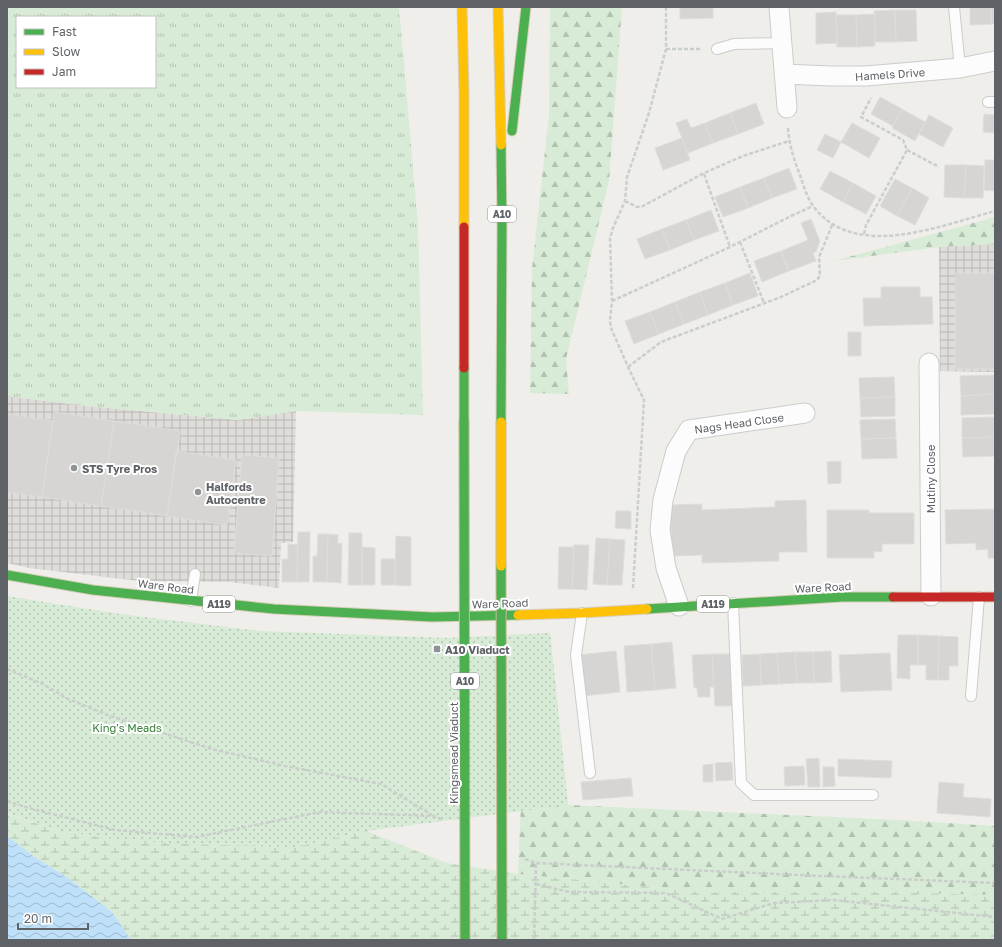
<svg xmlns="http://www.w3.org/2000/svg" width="1002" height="947" font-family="'Golos Text',sans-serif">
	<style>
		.industrial { fill: url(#industrial-grid) }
		.grass { fill: url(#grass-tufts); fill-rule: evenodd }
		.forest { fill: url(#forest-firs) }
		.wetland { fill: url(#wetland-marsh) }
		.park { fill: url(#park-dots) }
		.water { fill: url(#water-waves) }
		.building { fill: #d6d5d3; stroke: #deddd9 }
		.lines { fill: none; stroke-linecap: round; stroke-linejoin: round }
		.lane-casing { stroke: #cbcccc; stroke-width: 12 }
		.street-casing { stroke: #cbcccc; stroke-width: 21 }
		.fast-casing { stroke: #d7ceb8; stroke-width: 11 }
		.slow-casing { stroke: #d7ceb8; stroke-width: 11 }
		.jam-casing { stroke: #d7ceb8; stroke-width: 11 }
		.path { stroke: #cacfcc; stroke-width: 2.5; stroke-dasharray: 4 2; stroke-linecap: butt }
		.lane { stroke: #fdfcfc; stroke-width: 10 }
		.street { stroke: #fdfcfc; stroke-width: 19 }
		.fast { stroke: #4caf50; stroke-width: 9 }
		.slow { stroke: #ffc107; stroke-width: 9 }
		.jam { stroke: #c62828; stroke-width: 9 }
		.fast-bridge-casing { stroke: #c8b996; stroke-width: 11; stroke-linecap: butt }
		.slow-bridge-casing { stroke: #c8b996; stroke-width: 11; stroke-linecap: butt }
		.fast-bridge { stroke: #4caf50; stroke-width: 9 }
		.slow-bridge { stroke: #ffc107; stroke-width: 9 }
		.poi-dot { fill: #919496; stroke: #fff; stroke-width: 1.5 }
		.labels { text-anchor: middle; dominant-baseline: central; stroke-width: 4; stroke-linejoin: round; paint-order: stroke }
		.shield { fill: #fff; stroke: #8f9295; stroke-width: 1 }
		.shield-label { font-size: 10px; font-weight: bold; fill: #5f6368 }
		.street-label { font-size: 11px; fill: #5f6368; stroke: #fff }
		.poi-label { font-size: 11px; font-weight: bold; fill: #5f6368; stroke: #fff; text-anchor: start }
		.park-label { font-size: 11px; fill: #348238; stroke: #fff }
	</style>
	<defs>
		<pattern id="industrial-grid" width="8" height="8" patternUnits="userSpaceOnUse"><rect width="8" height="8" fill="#dfddda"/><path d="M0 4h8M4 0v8" fill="none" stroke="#b8b7b5"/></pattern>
		<pattern id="grass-tufts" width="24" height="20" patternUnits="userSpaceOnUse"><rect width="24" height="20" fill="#d8ebd6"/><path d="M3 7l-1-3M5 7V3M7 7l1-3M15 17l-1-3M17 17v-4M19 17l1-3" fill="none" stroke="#b2c2b1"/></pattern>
		<pattern id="forest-firs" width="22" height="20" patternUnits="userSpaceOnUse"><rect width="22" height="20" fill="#d8ebd6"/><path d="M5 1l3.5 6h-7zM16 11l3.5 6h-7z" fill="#b2c2b1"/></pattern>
		<pattern id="wetland-marsh" width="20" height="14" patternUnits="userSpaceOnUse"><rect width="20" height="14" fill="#d8ebd6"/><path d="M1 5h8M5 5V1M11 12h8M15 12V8" fill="none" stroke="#b2c2b1"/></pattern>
		<pattern id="park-dots" width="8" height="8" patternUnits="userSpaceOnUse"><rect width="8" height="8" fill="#d8ebd6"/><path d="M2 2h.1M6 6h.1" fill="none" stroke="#b2c2b1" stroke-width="1.8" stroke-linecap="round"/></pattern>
		<pattern id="water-waves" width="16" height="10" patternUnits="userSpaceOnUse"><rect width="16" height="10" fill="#bfe0f9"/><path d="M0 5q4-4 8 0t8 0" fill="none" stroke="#9eb9cd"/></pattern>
	</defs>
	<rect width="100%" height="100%" fill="#efeeea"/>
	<!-- industrial -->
	<path class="industrial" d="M995 244V372L940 371 939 247Z
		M7 396 88 406 238 420 296 411 293 542 281 543 279 588 229 582 139 581 29 568 7 563Z"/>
	<!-- grass -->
	<path class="grass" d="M7 7H399L418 226 423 415 296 411 238 420 88 406 7 396ZM17 17H155V87H17Z"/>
	<!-- forest -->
	<path class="forest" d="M550 7H622L609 181 566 359 569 394 530 393 532 269 549 115Z
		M995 217V244L939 247 834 261Z
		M550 633 568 805 898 820 995 826V895L870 892H701L518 874 528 635Z"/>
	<!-- wetland -->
	<path class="wetland" d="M7 814 60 831 114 839 295 847 366 831 447 863 518 874 701 892H870L995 895V940H131L112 912 68 878 36 858 7 836Z"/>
	<!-- park -->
	<path class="park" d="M7 596 120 614 260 631 449 638 550 633 568 805 366 831 295 847 183 844 114 839 60 831 7 813Z"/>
	<!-- water -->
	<path class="water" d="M7 836 36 858 68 878 112 912 131 940H7Z"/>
	<!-- building -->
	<path class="building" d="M680 7H713V18L680 19Z
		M970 7H991V24L970 25Z
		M991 7H995V24H991Z
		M895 10H916L917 41 896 42Z
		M895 10 896 42H875L874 11Z
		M836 12 837 43 816 44V13Z
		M875 14V46L857 47 856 15Z
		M836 15H856L857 47H837Z
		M880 97 902 109 893 126 871 114Z
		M756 103 764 124 738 134 730 113Z
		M902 109 925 122 915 141 892 128Z
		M730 113 738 134 713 143 705 123Z
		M984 114 995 115V133L983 132Z
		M929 115 953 128 943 147 919 134Z
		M687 119 691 128 705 123 713 143 688 153 676 123Z
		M852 123 880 138 869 158 841 142Z
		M825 134 841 142 833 158 817 150Z
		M682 138 690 160 663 170 655 148Z
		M985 160H995V191L984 190Z
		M945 165H966L964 198 944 197Z
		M966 165 984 166 983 198H964Z
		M789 168 797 189 772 198 764 178Z
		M830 171 853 183 843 202 820 189Z
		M764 178 772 198 748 208 740 187Z
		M895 179 912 188 897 216 880 206Z
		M853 183 876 196 866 214 843 202Z
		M740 187 748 208 723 217 715 197Z
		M912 188 929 198 915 225 897 216Z
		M711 210 719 231 694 240 686 220Z
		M811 219 820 241 816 252 813 253 816 261 789 271 781 251 808 240 801 223Z
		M686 220 694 240 670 250 662 229Z
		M662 229 670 250 645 259 637 239Z
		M781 251 789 271 762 282 754 261Z
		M750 273 758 296 733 305 725 283Z
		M956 273H995V369H955Z
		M725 283 733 305 708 315 700 292Z
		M881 287H920V297H932L933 324 864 326 863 298H881Z
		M700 292 708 315 684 324 675 302Z
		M675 302 684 324 659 334 650 312Z
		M650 312 659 334 634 344 625 321Z
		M848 332H861V356H848Z
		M995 375V394L961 396 960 376Z
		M894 377 895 397 860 398 859 378Z
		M995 394V414L961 415V396Z
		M895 397V416L861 417 860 398Z
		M54 412 114 421 101 506 42 497Z
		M7 414 53 421 42 497 7 492Z
		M995 417V437L962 438V418Z
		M895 419 896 438 861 439 860 420Z
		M114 421 180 431 167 516 101 506Z
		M995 437V456L963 457 962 438Z
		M896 438 897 458 862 459 861 439Z
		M176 451 236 460 227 525 167 516Z
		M242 455 279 458 272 556 234 553Z
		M841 461V483L828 484 827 462Z
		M806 500 807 552H779V561L702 563V555L672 556 670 505 702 504V510L775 507V501Z
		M995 509V558H988V549L976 550V543L946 544 945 510Z
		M827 510H869V513H914V544H882V552L874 551V558H827Z
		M616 511H631V529L615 528Z
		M298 532H310L309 582H297Z
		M349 533H362V585H348Z
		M318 534H328L327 582H313V556H317Z
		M328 534 338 535V544L342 543 341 583 327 582Z
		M396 536 411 537V586L395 585Z
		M596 538 610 539 607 585 593 584Z
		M610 539 625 540 622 585H607Z
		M288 544 298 545 297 582H282V559H288Z
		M574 545H589L587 590 572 589Z
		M362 547 375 548V585H362Z
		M559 547H574L572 589H558Z
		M381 559H395V585H381Z
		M898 635H918V665H910V679L897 678Z
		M918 635 939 636 938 680H926V665H918Z
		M939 636 958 637V666H949V680H938Z
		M672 642 676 688 655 690 651 644Z
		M651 644 655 690 627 692 624 646Z
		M616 651 620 692 582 696 578 655Z
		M831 651 832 682 814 683 813 652Z
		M795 652H813L814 683H797Z
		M795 652 797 683 779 684 777 653Z
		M777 653 779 684 761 685 760 654Z
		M890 653 892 690 841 692 839 655Z
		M712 654 714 687H710V697H698L697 688H694L692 655Z
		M712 654H730L732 706H715Z
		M760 654 761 685 743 686 742 655Z
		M819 758 820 787H808L806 759Z
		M838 759 892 761 891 778 838 776Z
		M732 762 733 780 716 781 715 763Z
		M713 764V782H703V765Z
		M804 766 805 785 785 786 784 767Z
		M823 767H834L835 786 823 787Z
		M631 778 633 796 583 800 581 782Z
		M939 782 964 784 963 797 991 799 990 817 937 813Z"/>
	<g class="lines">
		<!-- lane casing -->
		<g class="lane-casing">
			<path id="lane" d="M954 7 960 68
				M717 49 734 44 782 43
				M988 102H995
				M191 601 195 574
				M733 603 741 783 754 795H873
				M582 613 576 655 590 773
				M971 696 979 597"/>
		</g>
		<!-- street casing -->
		<g class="street-casing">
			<path id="street" d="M779 7 787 108
				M784 74 831 76H866L960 68 995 61
				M929 363 931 596
				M679 606 666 568 660 530 663 500 676 451 689 430 805 413"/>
		</g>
		<!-- fast casing -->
		<g class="fast-casing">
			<path id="fast" d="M512 131 526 7
				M501 145 502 222 501 422
				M464 368V421
				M7 575 93 590 274 609 432 617 518 615
				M647 609 842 597H893"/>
		</g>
		<!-- slow casing -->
		<g class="slow-casing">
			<path id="slow" d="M462 7 464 93V227
				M498 7 501 145
				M518 615 582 613 647 609"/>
		</g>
		<!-- jam casing -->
		<g class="jam-casing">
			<path id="jam" d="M464 227V368
				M893 597H995"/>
		</g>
		<!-- path -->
		<path class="path" d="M666 49H701
			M788 128C789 146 795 162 801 178 804 187 807 197 813 206 855 262 942 225 995 211
			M907 150 939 167
			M704 174 730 247
			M625 201 637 207 643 206 704 173 743 156 789 141
			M864 234 866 225 907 150 903 140 861 117 871 98
			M740 242 764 303
			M612 301 730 247 791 216 813 206
			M628 367 661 342 781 297 817 280 820 276 819 257 833 223
			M633 588 644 400 628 367 611 328 610 321 612 301 610 238 613 228 625 201 627 177 649 113 666 49V7
			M7 669 43 684 68 699 108 715 212 749 285 766 381 784 432 815
			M7 801 29 808 115 830 196 837 320 812 434 816 443 820
			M525 859 536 863 799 875 995 883
			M536 884 569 892 666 893 722 919 774 903 833 900 995 917
			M534 940 536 863"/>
		<!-- lane -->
		<use href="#lane" class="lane"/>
		<!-- street -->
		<use href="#street" class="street"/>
		<!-- fast -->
		<use href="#fast" class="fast"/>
		<!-- slow -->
		<use href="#slow" class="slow"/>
		<!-- jam -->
		<use href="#jam" class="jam"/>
		<!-- fast-bridge casing -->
		<g class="fast-bridge-casing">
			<path id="fast-bridge" d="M464 421 465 940
				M501 566 502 940"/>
		</g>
		<!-- slow-bridge casing -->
		<g class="slow-bridge-casing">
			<path id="slow-bridge" d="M501 422V566"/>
		</g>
		<!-- fast-bridge -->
		<use href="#fast-bridge" class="fast-bridge"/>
		<!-- slow-bridge -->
		<use href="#slow-bridge" class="slow-bridge"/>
	</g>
	<!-- markers -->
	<g class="poi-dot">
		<circle cx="74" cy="468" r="4"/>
		<circle cx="198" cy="492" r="4"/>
		<rect x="433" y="645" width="8" height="8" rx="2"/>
	</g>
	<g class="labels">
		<!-- shield labels -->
		<g class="shield">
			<rect x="488" y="206" width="28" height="16" rx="3"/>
			<rect x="203" y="596" width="32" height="16" rx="3"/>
			<rect x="697" y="596" width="32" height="16" rx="3"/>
			<rect x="451" y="673" width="28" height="16" rx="3"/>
		</g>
		<g class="shield-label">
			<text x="502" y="214">A10</text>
			<text x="219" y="604">A119</text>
			<text x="713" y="604">A119</text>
			<text x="465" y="681">A10</text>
		</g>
		<!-- street labels -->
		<g class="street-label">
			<text transform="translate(890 74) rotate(-4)">Hamels Drive</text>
			<text transform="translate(739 423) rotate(-8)">Nags Head Close</text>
			<text transform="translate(930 479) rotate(-90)">Mutiny Close</text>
			<text transform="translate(166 586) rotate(7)">Ware Road</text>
			<text transform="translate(823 587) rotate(-3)">Ware Road</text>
			<text transform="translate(500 603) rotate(-2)">Ware Road</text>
			<text transform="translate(453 753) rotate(-90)">Kingsmead Viaduct</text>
		</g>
		<!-- poi labels -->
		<g class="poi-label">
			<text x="82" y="468">STS Tyre Pros</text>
			<text x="206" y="486">Halfords<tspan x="206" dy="13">Autocentre</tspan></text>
			<text x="445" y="649">A10 Viaduct</text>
		</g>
		<!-- park labels -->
		<g class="park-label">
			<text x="127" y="727">King's Meads</text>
		</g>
	</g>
	<!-- border -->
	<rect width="1002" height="947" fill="none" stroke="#5f6368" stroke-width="16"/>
	<!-- legend -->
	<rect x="16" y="16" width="140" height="72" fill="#ffffff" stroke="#bfc1c3"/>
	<rect x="24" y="29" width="20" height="6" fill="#4caf50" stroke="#bfc1c3"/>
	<text x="52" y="36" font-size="12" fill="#5f6368">Fast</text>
	<rect x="24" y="49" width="20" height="6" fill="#ffc107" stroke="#bfc1c3"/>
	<text x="52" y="56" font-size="12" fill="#5f6368">Slow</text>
	<rect x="24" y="69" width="20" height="6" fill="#c62828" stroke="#bfc1c3"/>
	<text x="52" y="76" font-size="12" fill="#5f6368">Jam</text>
	<!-- scale -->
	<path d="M18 923v6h70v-6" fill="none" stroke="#5f6368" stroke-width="2"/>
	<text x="24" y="923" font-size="12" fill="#5f6368" stroke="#ffffff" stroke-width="3" paint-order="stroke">20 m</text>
</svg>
